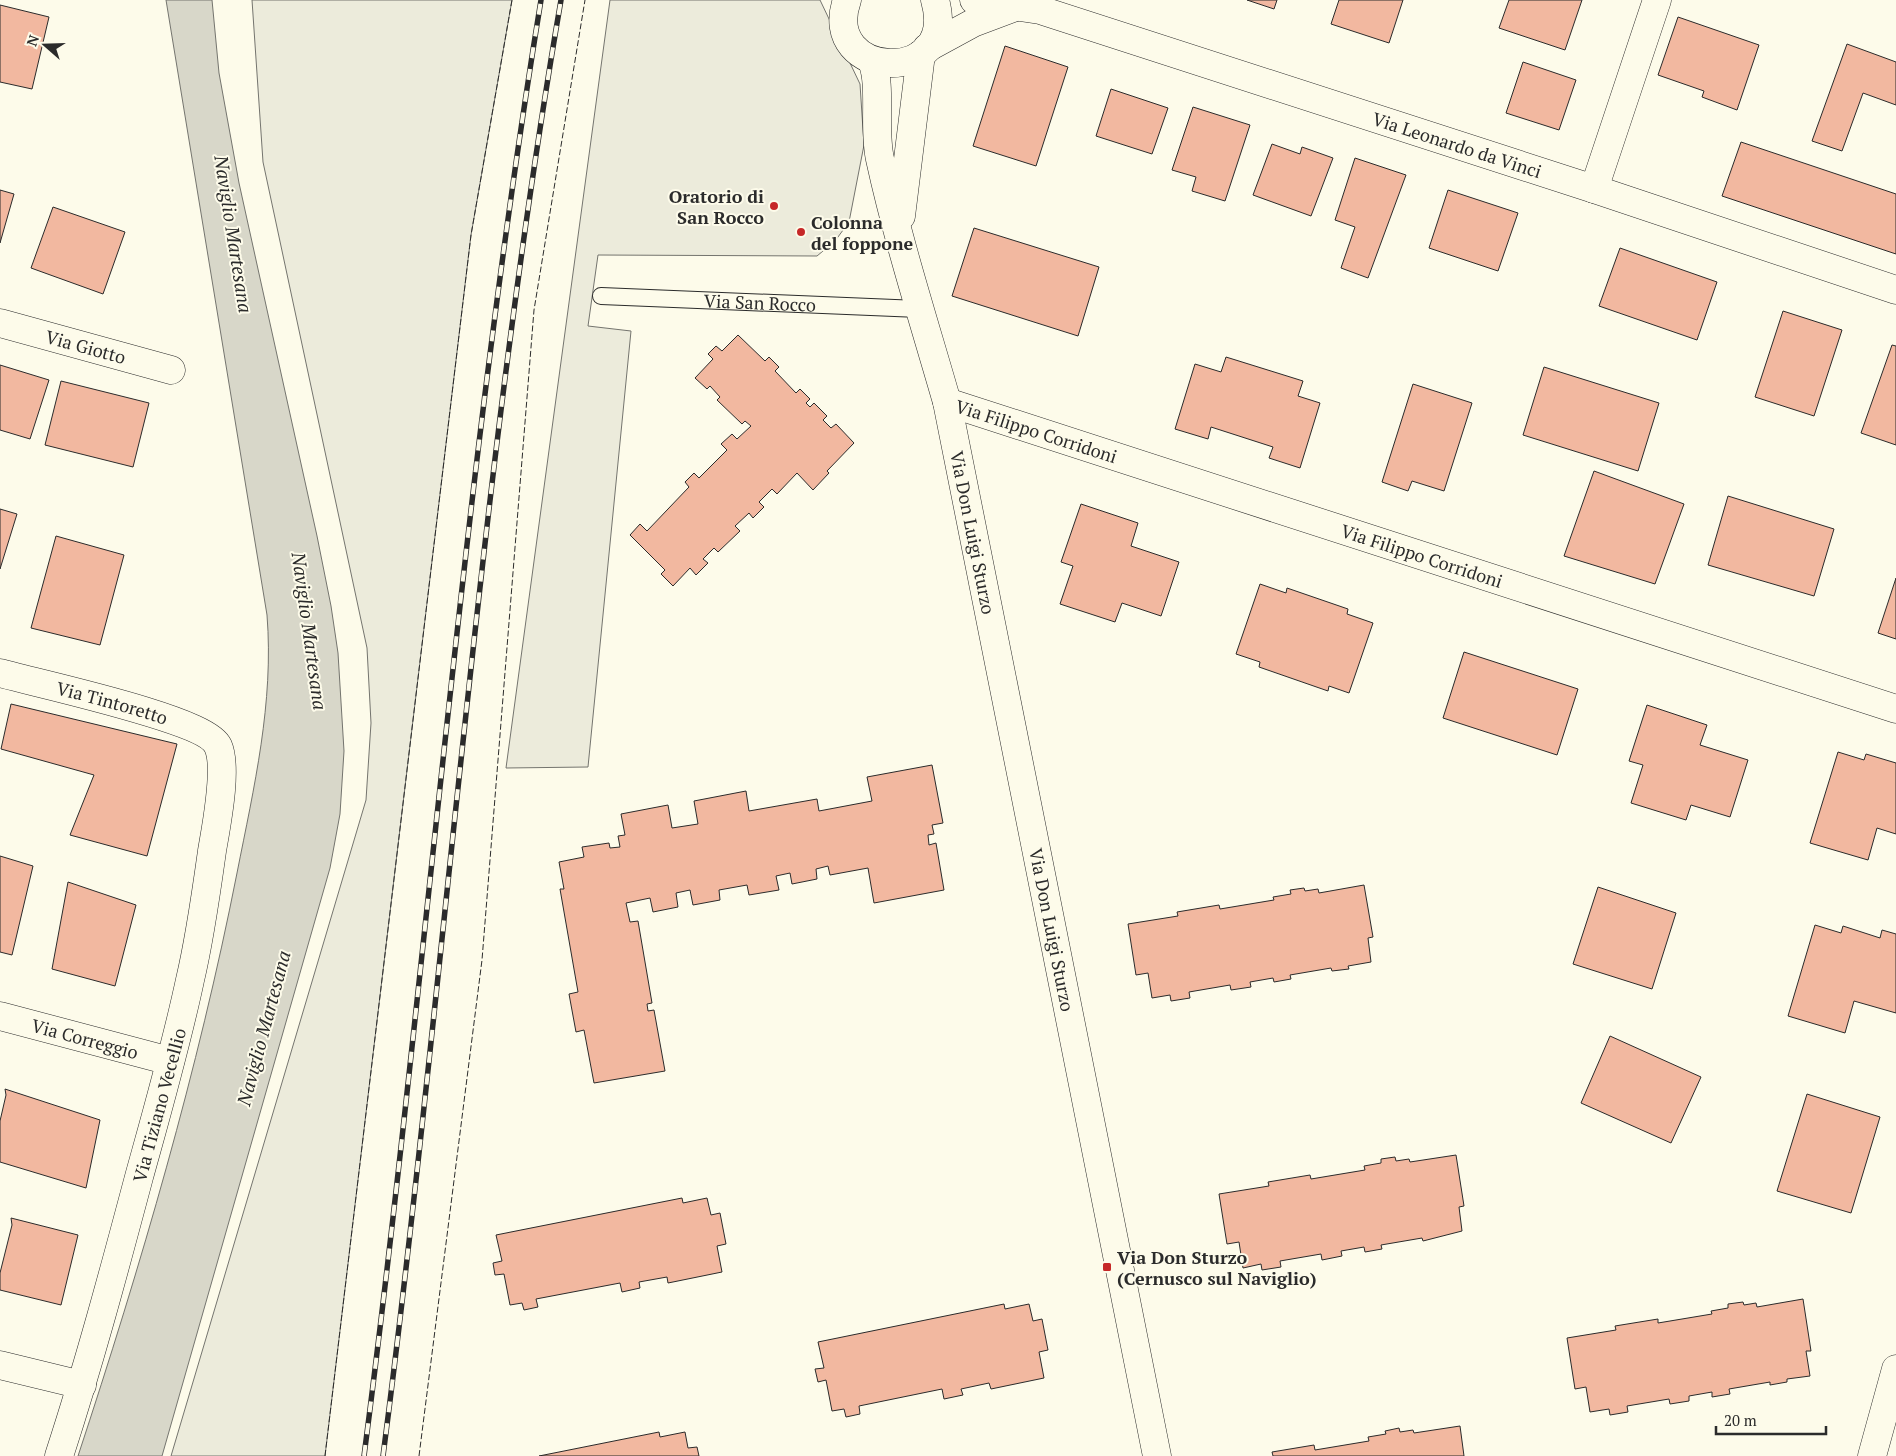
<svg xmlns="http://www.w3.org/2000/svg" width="1896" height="1456" font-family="'PT Serif',serif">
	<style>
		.green { fill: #ecebdb; stroke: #74746e }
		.water { fill: #d8d7c9; stroke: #74746e }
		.building { fill: #f2b8a0; stroke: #2b2b2b }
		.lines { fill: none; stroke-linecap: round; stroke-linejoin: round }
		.service-casing { stroke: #2b2b2b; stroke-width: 18 }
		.minor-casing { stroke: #2b2b2b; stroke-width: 29 }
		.tertiary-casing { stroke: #2b2b2b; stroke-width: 29 }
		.service { stroke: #fdfbea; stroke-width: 16 }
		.minor { stroke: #fdfbea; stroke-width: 28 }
		.tertiary { stroke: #fdfbea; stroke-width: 28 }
		.rail-casing { stroke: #2b2b2b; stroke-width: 5.5 }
		.rail { stroke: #fdfbea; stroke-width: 4; stroke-dasharray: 11; stroke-linecap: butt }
		.fence { stroke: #2b2b2b; stroke-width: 1; stroke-dasharray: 6 2.5; stroke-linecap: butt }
		.poi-dot { fill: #c62828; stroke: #fdfbea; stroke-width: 2 }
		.labels { text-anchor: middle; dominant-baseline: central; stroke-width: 4; stroke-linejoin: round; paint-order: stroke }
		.street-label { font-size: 18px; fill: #2b2b2b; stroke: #fdfbea }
		.poi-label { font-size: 18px; font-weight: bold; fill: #2b2b2b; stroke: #fdfbea; text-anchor: start }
		.water-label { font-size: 19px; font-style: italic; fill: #2b2b2b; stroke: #fdfbea }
	</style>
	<rect width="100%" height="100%" fill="#fdfbea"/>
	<!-- green -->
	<path class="green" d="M252 0H512L471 235 325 1456H171L366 800 371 723 367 648 263 162Z
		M610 0H820L860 84 864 145 849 222 835 241 817 256 598 255 588 326 631 331 588 767 506 768Z"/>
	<!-- water -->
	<path class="water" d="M166 0H212L219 73 239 183 317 536 331 606 338 653 344 751 340 814 330 868 162 1456H78C141 1265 198 1071 237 873 254 787 274 703 267 615Z"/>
	<!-- building -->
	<path class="building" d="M1247 0H1277L1274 9Z
		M1339 0H1403L1389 43 1331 24Z
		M1509 0H1582L1565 50 1499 28Z
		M0 5 49 17 32 89 0 82Z
		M1678 17 1759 45 1737 110 1702 97 1704 91 1658 75Z
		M1847 44 1896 62V105L1863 93 1842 151 1812 141Z
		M1005 46 1068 67 1036 166 973 146Z
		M1523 62 1576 80 1559 130 1506 113Z
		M1111 89 1168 108 1152 154 1096 136Z
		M1193 107 1250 125 1225 201 1192 191 1196 177 1172 170Z
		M1741 142 1896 194V254L1722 196Z
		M1272 144 1300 154 1302 147 1333 158 1311 216 1253 195Z
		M1355 158 1406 175 1368 278 1341 268 1355 227 1335 220Z
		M0 190 14 194 0 243Z
		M1448 190 1518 213 1498 271 1429 248Z
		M53 207 125 232 103 294 31 268Z
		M974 228 1099 267 1078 336 952 296Z
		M1620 248 1717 282 1697 340 1599 306Z
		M1783 311 1842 330 1814 416 1755 397Z
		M738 335 765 361 769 357 779 367 775 371 796 393 800 389 810 399 806 403 810 407 814 403 827 416 823 420 831 428 836 424 854 443 827 471 829 473 813 490 797 473 777 494 772 489 759 502 764 507 753 518 749 513 735 526 740 531 718 552 714 548 703 559 708 563 696 575 690 568 673 586 661 574 665 570 630 535 640 524 647 531 689 487 685 482 694 473 699 478 727 450 721 444 732 434 737 439 751 426 745 421 742 424 717 400 720 397 710 386 707 389 695 378 713 359 708 354 716 346 722 351Z
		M1892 345 1896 346V445L1861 433Z
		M1226 357 1303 381 1298 396 1320 403 1300 468 1269 458 1273 447 1211 427 1208 439 1175 429 1195 364 1221 372Z
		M0 365 49 380 30 439 0 430Z
		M1544 367 1659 403 1638 471 1523 435Z
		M61 381 149 403 133 467 45 445Z
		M1413 384 1472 403 1444 491 1412 481 1408 491 1382 482Z
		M1594 471 1684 504 1655 584 1564 556Z
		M1728 496 1834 529 1814 596 1708 565Z
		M1081 504 1138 523 1131 546 1179 562 1161 616 1122 603 1115 622 1060 604 1073 566 1061 562Z
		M0 509 17 514 0 569Z
		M56 536 124 555 100 645 31 628Z
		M1896 578V639L1878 633Z
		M1260 584 1286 593 1287 588 1348 609 1347 614 1373 623 1349 693 1329 686 1328 691 1259 667 1260 662 1236 654Z
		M1464 652 1578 689 1557 755 1443 718Z
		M11 704 177 744 147 856 70 835 94 775 1 749Z
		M1647 705 1707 725 1700 745 1748 760 1730 817 1691 805 1686 820 1631 803 1643 765 1629 761Z
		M1838 752 1864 760 1866 754 1896 763V834L1877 828 1868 860 1810 843Z
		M932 765 943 823 932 825 934 834 928 835 929 845 936 843 944 890 874 903 868 868 830 875 828 866 816 869 817 879 792 884 790 873 776 876 779 890 749 895 747 885 719 890 720 900 693 905 690 890 676 893 678 907 653 912 650 898 626 903 630 922 638 921 652 1003 647 1004 648 1011 654 1010 665 1071 594 1083 584 1030 576 1032 569 994 578 992 560 889H564L559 862 584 857 582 847 609 843 610 848 620 847 618 836 625 835 621 814 668 805 672 828 698 824 694 801 746 791 749 811 817 799 819 811 872 801 867 777Z
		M0 856 33 866 12 955 0 952Z
		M68 882 136 905 115 986 52 969Z
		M1364 885 1373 937 1368 938 1371 962 1348 966 1349 969 1332 971 1331 968 1290 975 1291 979 1274 982 1273 978 1250 982 1251 987 1231 990 1230 985 1189 992 1190 998 1171 1001 1170 995 1152 998 1148 973 1136 975 1128 924 1178 916 1177 912 1219 905 1220 909 1274 900 1273 897 1291 894 1290 890 1304 888 1305 891 1318 889 1319 893Z
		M1598 887 1676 913 1652 989 1573 964Z
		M1815 925 1841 933 1843 926 1880 938 1882 930 1896 934V1013L1854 1001 1845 1033 1788 1016Z
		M1610 1036 1701 1077 1671 1143 1581 1103Z
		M5 1089 100 1120 86 1188 0 1162V1121L6 1095Z
		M1807 1094 1880 1117 1851 1213 1777 1191Z
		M1456 1155 1464 1206 1459 1207 1462 1231 1423 1241 1422 1238 1381 1245 1382 1249 1365 1252 1364 1247 1341 1251 1342 1256 1322 1260 1321 1254 1280 1261 1281 1267 1262 1270 1261 1264 1243 1268 1239 1242 1227 1244 1219 1194 1269 1186 1268 1182 1310 1175 1311 1179 1365 1170 1364 1166 1381 1163V1159L1395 1157 1396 1161 1409 1159 1410 1162Z
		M682 1198 683 1203 707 1198 711 1215 720 1213 726 1244 717 1246 722 1272 668 1283 667 1277 639 1282 640 1288 622 1292 620 1283 536 1299 538 1307 524 1310 522 1303 510 1305 504 1274 495 1275 493 1263 502 1261 496 1235Z
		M11 1218 78 1235 61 1305 0 1290V1273L12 1225Z
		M1803 1299 1811 1351H1806L1810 1376 1787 1379V1382L1770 1385V1382L1729 1389 1730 1394 1712 1397V1392L1689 1396V1401L1670 1404 1669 1399 1627 1406 1628 1412 1610 1415 1609 1409 1590 1412 1586 1387 1575 1389 1567 1338 1616 1330 1615 1326 1658 1319V1323L1712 1314 1711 1311 1728 1308V1304L1743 1302 1744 1305 1756 1303 1757 1307Z
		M1004 1304 1005 1309 1029 1304 1033 1321 1042 1319 1048 1350 1039 1352 1044 1378 991 1389 989 1383 961 1389 963 1395 944 1399 942 1389 859 1406 860 1414 846 1417 844 1409 832 1411 826 1380 818 1382 815 1369 824 1368 818 1342Z
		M1460 1426 1464 1456H1273L1272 1452 1314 1445 1315 1450 1369 1441 1368 1437 1386 1434 1385 1431 1399 1428 1400 1432 1413 1430 1414 1433Z
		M659 1432 660 1437 685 1432 688 1448 697 1447 699 1456H539Z"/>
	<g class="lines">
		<!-- service casing -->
		<g class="service-casing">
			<g id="service">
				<path id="s1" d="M601 296 919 309"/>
			</g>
		</g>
		<!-- minor casing -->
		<g class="minor-casing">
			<g id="minor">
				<path id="s2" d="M872 61C882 85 873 130 880 159 898 241 924 322 947 402L1157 1456"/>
				<path d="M1594 189 1657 0"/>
				<path d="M901 216 921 54"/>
				<path id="s3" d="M0 323 171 370"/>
				<path id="s4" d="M947 402 1896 709"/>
				<path id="s5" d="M0 673C35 683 206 719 218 746 228 768 216 827 212 851 206 894 200 938 190 980 176 1046 157 1112 139 1177 114 1271 89 1364 59 1456"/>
				<path id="s6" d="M0 1016 170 1061"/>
				<path d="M0 1365 82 1385"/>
				<path d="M1872 1456 1896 1369"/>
			</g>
		</g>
		<!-- tertiary casing -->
		<g class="tertiary-casing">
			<g id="tertiary">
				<path d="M847 0C819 80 960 88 935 0"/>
				<path id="s7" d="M974 0 1040 10 1594 189 1896 290"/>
				<path d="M927 48 973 23 1013 8"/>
			</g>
		</g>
		<!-- service -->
		<use href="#service" class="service"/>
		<!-- minor -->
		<use href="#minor" class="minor"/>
		<!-- tertiary -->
		<use href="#tertiary" class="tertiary"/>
		<!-- rail casing -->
		<g class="rail-casing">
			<path id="rail" d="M364 1456C427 971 462 483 541 0
				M383 1456C446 971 478 482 561 0"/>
		</g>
		<!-- rail -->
		<use href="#rail" class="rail"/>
		<!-- fence -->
		<path class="fence" d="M325 1456 471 235 512 0
			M419 1456 482 960 534 310 585 0"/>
	</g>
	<!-- markers -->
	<g class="poi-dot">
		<circle cx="774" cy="206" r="5"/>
		<circle cx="801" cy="232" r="5"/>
		<rect x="1102" y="1262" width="10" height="10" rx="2.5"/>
	</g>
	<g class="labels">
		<!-- street labels -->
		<g class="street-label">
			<text stroke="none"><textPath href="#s7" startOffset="505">Via Leonardo da Vinci</textPath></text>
			<text stroke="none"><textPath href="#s1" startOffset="159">Via San Rocco</textPath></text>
			<text stroke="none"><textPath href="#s3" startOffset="89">Via Giotto</textPath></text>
			<text stroke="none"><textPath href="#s4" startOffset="94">Via Filippo Corridoni</textPath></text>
			<text stroke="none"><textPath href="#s2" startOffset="484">Via Don Luigi Sturzo</textPath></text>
			<text stroke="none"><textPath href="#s4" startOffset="499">Via Filippo Corridoni</textPath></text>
			<text stroke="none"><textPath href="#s5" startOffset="116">Via Tintoretto</textPath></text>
			<text stroke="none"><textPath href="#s2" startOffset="889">Via Don Luigi Sturzo</textPath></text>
			<text stroke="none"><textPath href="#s6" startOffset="88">Via Correggio</textPath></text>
			<text transform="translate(159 1105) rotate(-75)">Via Tiziano Vecellio</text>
		</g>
		<!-- poi labels -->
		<g class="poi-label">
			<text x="764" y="196" text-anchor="end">Oratorio di<tspan x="764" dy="21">San Rocco</tspan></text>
			<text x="811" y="222">Colonna<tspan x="811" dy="21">del foppone</tspan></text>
			<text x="1117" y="1257">Via Don Sturzo<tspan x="1117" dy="21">(Cernusco sul Naviglio)</tspan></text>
		</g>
		<!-- water labels -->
		<g class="water-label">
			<text transform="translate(234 234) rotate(81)">Naviglio Martesana</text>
			<text transform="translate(310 631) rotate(82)">Naviglio Martesana</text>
			<text transform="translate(263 1028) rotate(-75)">Naviglio Martesana</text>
		</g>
	</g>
	<!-- north arrow -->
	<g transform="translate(45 45) rotate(290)" stroke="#fdfbea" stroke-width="4" paint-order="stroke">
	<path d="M0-4L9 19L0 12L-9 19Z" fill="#2b2b2b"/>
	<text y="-8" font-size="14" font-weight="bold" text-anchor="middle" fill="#2b2b2b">N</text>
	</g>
	<!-- scale -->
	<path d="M1716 1426v8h110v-8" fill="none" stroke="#2b2b2b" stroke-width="2.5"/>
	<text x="1724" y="1426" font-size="15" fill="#2b2b2b" stroke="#fdfbea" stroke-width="4" paint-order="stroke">20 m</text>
</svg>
